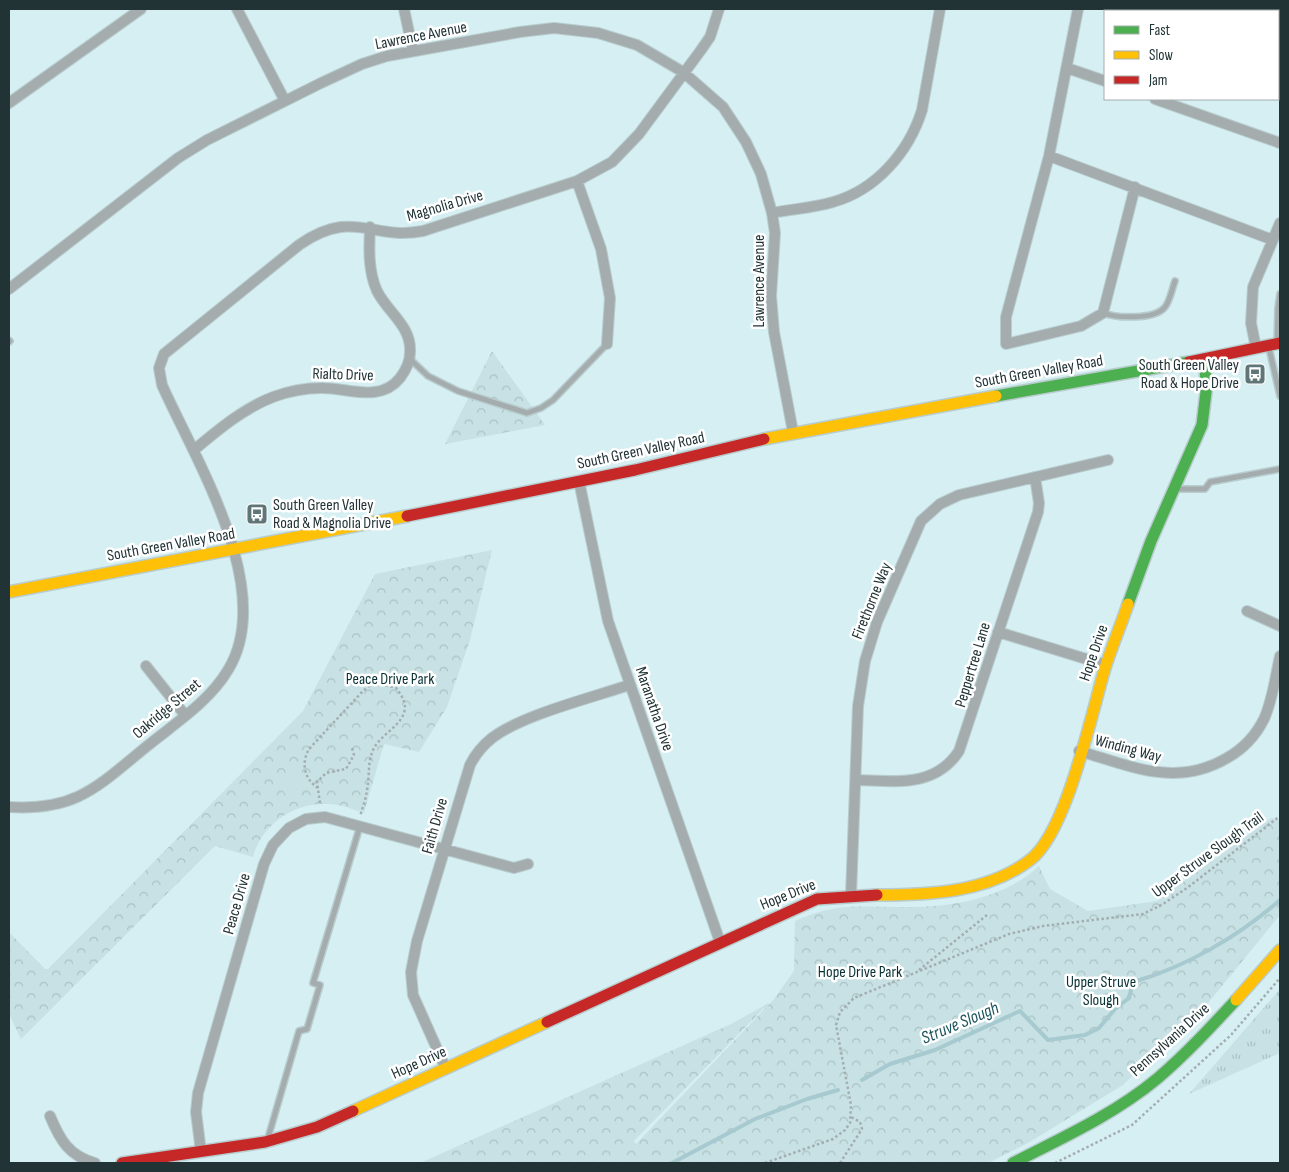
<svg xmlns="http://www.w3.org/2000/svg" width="1289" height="1172" font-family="'Sofia Sans Condensed',sans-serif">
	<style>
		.grass { fill: url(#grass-tufts) }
		.park { fill: url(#park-crowns) }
		.pitch { fill: #c7e1e4 }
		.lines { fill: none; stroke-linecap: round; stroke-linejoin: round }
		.stream { stroke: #a6cacf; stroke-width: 4 }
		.lane-casing { stroke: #b8ccce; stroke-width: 8 }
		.street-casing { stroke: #b8ccce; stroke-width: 12 }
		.fast-casing { stroke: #b8ccce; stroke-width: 14 }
		.slow-casing { stroke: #b8ccce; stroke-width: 14 }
		.jam-casing { stroke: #b8ccce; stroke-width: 14 }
		.path { stroke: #a3aeb0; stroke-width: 2.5; stroke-dasharray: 2.5 2.5; stroke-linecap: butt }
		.lane { stroke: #a4acae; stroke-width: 5 }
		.street { stroke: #a4acae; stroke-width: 10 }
		.fast { stroke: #4caf50; stroke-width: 11 }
		.slow { stroke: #ffc107; stroke-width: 11 }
		.jam { stroke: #c62828; stroke-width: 11 }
		.labels { text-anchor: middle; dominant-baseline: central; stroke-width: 5; stroke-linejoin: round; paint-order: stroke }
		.street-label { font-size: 16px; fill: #213335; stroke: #fff }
		.poi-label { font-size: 16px; fill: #213335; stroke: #fff; text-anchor: end }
		.park-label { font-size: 16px; fill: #063034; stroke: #fff }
		.water-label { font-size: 18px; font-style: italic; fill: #1c555c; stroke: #fff }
	</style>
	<defs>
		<pattern id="grass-tufts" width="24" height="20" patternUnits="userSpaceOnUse" patternTransform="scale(1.25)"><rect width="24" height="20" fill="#c7e1e4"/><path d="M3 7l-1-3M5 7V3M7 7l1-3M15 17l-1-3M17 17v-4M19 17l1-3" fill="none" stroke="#abc2c4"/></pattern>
		<pattern id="park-crowns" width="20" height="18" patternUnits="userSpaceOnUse" patternTransform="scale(1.25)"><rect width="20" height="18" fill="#c7e1e4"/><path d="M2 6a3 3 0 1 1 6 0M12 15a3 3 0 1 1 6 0" fill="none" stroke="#abc2c4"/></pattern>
	</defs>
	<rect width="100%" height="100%" fill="#d6eff2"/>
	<!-- grass -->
	<path class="grass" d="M1280 989V1053L1189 1094Z"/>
	<!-- park -->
	<path class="park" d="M492 351 545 425 445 444Z
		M492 550 470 640 447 707 419 752 384 744 364 813C352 809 340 804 327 804 294 802 261 825 253 857L215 846 21 1039 9 1014V932L45 969H48L303 711 375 574Z
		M1271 818 1280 820V915L1204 1008 1123 1085 1028 1143 988 1163H420L731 1024 769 1003 634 1141 636 1144 774 999 794 971 795 921C836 902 860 907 903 907 950 908 1004 899 1039 866L1050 889 1088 911 1157 901Z"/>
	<!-- pitch -->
	<path class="pitch" d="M292 771 306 789 291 801 277 783Z"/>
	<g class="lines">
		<!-- stream -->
		<path class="stream" d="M862 1080 890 1064 935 1050 1020 1011 1048 1040 1085 1035 1099 1028 1115 1009 1129 998 1133 982C1186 967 1239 936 1280 900
			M672 1163 755 1119 807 1099 838 1090"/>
		<!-- lane casing -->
		<g class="lane-casing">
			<path id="lane" d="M1103 313C1116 318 1155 320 1165 307 1170 301 1172 289 1175 281
				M9 342 10 341
				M1277 343 1278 308 1280 294
				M1269 348 1280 396
				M410 359 428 376 458 391 527 413 541 408 553 400 607 344
				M1175 489H1205L1210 482 1280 469
				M268 1138 299 1031 307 1029 320 985 313 983 360 826"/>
		</g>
		<!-- street casing -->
		<g class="street-casing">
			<path id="street" d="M237 9 285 101
				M404 9 413 51
				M1078 9 1049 156 1006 317V344L1081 326 1103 313 1135 187
				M1173 9 1179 11
				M1278 48 1280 49
				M1067 68 1105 81
				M1155 99 1280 143
				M9 103 141 9
				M1049 156 1273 240
				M577 181 601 249 610 298 607 344
				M772 213C792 209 814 208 833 202 876 190 909 152 922 110L940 9
				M9 289 178 158 207 140 321 83 362 64 387 56 520 32 554 28 598 33 637 45 683 72 723 107 746 142 761 174 772 213 775 233 771 296 774 332 793 432
				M1256 348 1251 323 1253 287 1280 223
				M194 450C218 430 244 408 273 397 289 391 305 388 322 388 349 388 380 403 400 378 406 370 410 362 410 353 412 326 388 313 377 291 368 271 369 248 370 227
				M579 481 608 621 720 942
				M1247 611 1280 626
				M998 632 1106 665
				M146 666 185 715
				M1079 751C1131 766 1176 788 1227 758 1243 749 1256 735 1264 719 1273 699 1275 678 1280 656
				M856 780C895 781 935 788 959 751L1038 512 1039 503 1035 477
				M9 807C76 811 97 787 146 747 174 724 209 702 228 670 277 590 195 459 162 385L159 368 164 354 299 245C353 207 372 241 423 231L577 181 612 162 639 134 701 50 710 37 719 9
				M851 895 858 706 865 661 877 622 921 521 940 504 959 495 1108 460
				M446 1069 413 995 411 972 417 941 470 765C475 755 482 746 492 738 522 715 591 698 629 685
				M50 1116C60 1140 69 1156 95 1163
				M201 1152 196 1112 198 1093 264 864 273 845 289 828 306 819 325 817 514 868 528 864"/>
		</g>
		<!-- fast casing -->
		<g class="fast-casing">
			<path id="fast" d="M996 396 1189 362
				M1128 604 1151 541 1202 425 1206 392 1205 359
				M1013 1163C1062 1138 1115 1114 1158 1078 1186 1054 1211 1027 1236 1000"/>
		</g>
		<!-- slow casing -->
		<g class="slow-casing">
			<path id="slow" d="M764 439 996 396
				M9 592 407 516
				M877 895C928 895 987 893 1030 860 1067 832 1091 715 1105 668 1112 646 1121 625 1128 604
				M1236 1000 1280 950
				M353 1111 547 1022"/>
		</g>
		<!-- jam casing -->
		<g class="jam-casing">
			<path id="jam" d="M1189 362 1280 343
				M407 516 635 470 764 439
				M547 1022 817 899 877 895
				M122 1163 265 1142 317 1127 353 1111"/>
		</g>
		<!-- path -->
		<path class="path" d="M318 788C304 779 301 763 309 749L363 691 374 682 396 688C402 696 407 703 404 713 399 727 381 735 374 748 367 762 370 775 367 790 366 798 363 807 360 816
			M320 803 317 782 326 773 346 769 354 755 352 748
			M919 970 987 915
			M765 1163 833 1139 845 1130 850 1123 851 1105 836 1025 840 1012 854 998 1009 934 1043 926 1143 914 1163 904 1187 888 1280 816
			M840 1163 862 1129 860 1122 851 1117
			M1055 1163 1132 1125 1231 1035 1280 978"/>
		<!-- lane -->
		<use href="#lane" class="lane"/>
		<!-- street -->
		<use href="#street" class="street"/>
		<!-- fast -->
		<use href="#fast" class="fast"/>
		<!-- slow -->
		<use href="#slow" class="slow"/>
		<!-- jam -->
		<use href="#jam" class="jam"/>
	</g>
	<!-- icons -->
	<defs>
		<g id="bus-square" transform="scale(1.125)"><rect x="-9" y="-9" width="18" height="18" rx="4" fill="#607577" stroke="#fff"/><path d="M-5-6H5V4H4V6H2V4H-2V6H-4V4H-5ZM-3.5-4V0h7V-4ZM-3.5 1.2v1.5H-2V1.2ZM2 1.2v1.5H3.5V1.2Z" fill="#fff"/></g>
	</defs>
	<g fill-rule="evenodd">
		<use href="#bus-square" x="1255" y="374"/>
		<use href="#bus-square" x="257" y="514"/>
	</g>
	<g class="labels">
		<!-- street labels -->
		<g class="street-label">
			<text transform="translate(421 36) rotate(-11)">Lawrence Avenue</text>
			<text transform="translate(445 206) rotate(-16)">Magnolia Drive</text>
			<text transform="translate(759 281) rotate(-90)">Lawrence Avenue</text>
			<text transform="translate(1039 372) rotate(-10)">South Green Valley Road</text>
			<text transform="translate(343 375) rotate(2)">Rialto Drive</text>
			<text transform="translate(641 451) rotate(-12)">South Green Valley Road</text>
			<text transform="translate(171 545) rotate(-10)">South Green Valley Road</text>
			<text transform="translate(872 601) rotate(-68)">Firethorne Way</text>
			<text transform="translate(1094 653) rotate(-71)">Hope Drive</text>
			<text transform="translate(973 665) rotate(-73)">Peppertree Lane</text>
			<text transform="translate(167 709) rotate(-40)">Oakridge Street</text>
			<text transform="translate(654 709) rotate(71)">Maranatha Drive</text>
			<text transform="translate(1128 749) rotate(15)">Winding Way</text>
			<text transform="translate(435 826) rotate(-74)">Faith Drive</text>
			<text transform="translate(1208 855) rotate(-36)">Upper Struve Slough Trail</text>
			<text transform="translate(788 895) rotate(-22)">Hope Drive</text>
			<text transform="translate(237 904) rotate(-74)">Peace Drive</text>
			<text transform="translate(1170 1040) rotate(-42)">Pennsylvania Drive</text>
			<text transform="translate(419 1063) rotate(-24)">Hope Drive</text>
		</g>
		<!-- poi labels -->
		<g class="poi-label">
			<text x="1239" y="365">South Green Valley<tspan x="1239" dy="18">Road &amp; Hope Drive</tspan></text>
			<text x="273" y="505" text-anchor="start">South Green Valley<tspan x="273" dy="18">Road &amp; Magnolia Drive</tspan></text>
		</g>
		<!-- park labels -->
		<g class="park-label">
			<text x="390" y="679">Peace Drive Park</text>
			<text x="860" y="972">Hope Drive Park</text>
			<text x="1101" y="982">Upper Struve<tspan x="1101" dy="18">Slough</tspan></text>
		</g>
		<!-- water labels -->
		<g class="water-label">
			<text transform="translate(960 1023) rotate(-23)">Struve Slough</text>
		</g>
	</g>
	<!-- border -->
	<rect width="1289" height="1172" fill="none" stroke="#213335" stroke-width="20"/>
	<!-- legend -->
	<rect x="1104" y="10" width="175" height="90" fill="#ffffff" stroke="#a6adae"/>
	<rect x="1114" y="26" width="25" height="8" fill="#4caf50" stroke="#a6adae"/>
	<text x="1149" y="35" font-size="15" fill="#213335">Fast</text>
	<rect x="1114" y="51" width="25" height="8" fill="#ffc107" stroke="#a6adae"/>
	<text x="1149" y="60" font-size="15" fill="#213335">Slow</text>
	<rect x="1114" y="76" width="25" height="8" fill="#c62828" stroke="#a6adae"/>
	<text x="1149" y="85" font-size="15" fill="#213335">Jam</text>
</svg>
